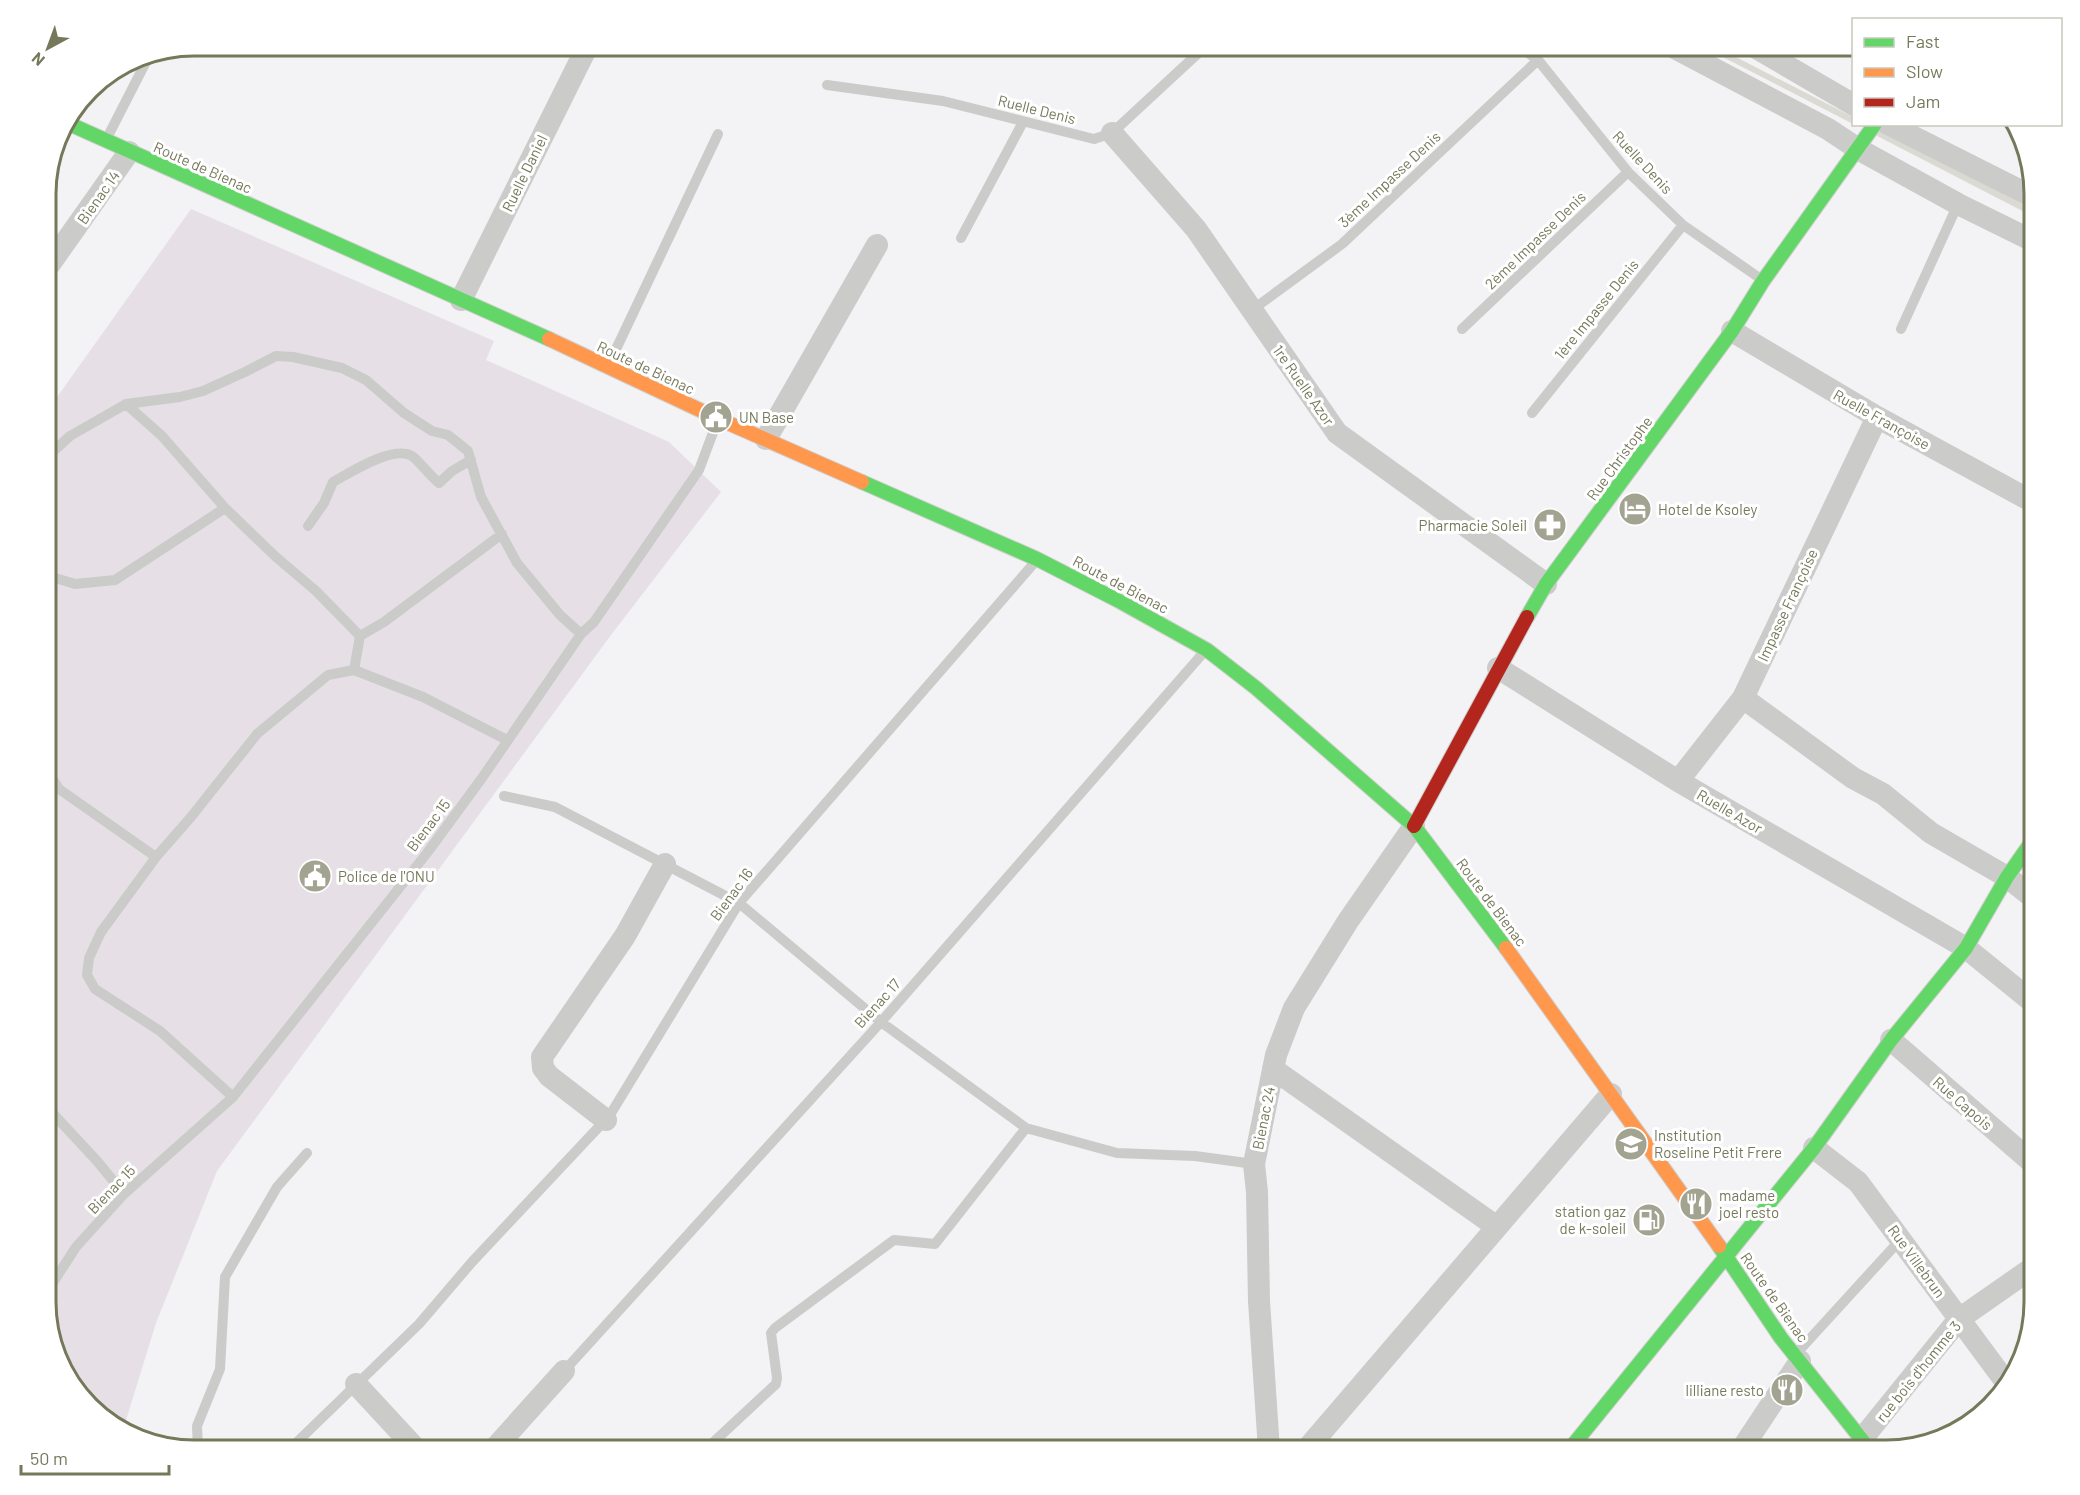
<svg xmlns="http://www.w3.org/2000/svg" width="2080" height="1495" font-family="Barlow,sans-serif">
	<style>
		.green { fill: #e6e0e6 }
		.lines { fill: none; stroke-linecap: round; stroke-linejoin: round }
		.stream { stroke: #dbdad2; stroke-width: 6 }
		.fast-casing { stroke: #cfcfce; stroke-width: 16 }
		.slow-casing { stroke: #cfcfce; stroke-width: 16 }
		.jam-casing { stroke: #cfcfce; stroke-width: 16 }
		.lane { stroke: #cbcbca; stroke-width: 10 }
		.street { stroke: #cbcbca; stroke-width: 22 }
		.fast { stroke: #63d668; stroke-width: 14 }
		.slow { stroke: #ff974d; stroke-width: 14 }
		.jam { stroke: #b3261e; stroke-width: 14 }
		.labels { text-anchor: middle; dominant-baseline: central; stroke-width: 6; stroke-linejoin: round; paint-order: stroke }
		.street-label { font-size: 15px; fill: #76785a; stroke: #fff }
		.poi-label { font-size: 15px; fill: #76785a; stroke: #fff; text-anchor: start }
		.rim { fill: none; stroke: #76785a; stroke-width: 3 }
	</style>
	<rect width="100%" height="100%" fill="#f3f2f4"/>
	<!-- green -->
	<path class="green" d="M191 209 494 341 486 360 669 442 721 492 611 635 217 1171 156 1323 123 1430 104 1419 65 1375 45 1311V414Z"/>
	<g class="lines">
		<!-- stream -->
		<path class="stream" d="M1706 45 1854 121
			M1880 134 2035 214"/>
		<!-- fast casing -->
		<g class="fast-casing">
			<path id="fast" d="M65 122 549 339
				M862 482 1037 559 1119 601 1207 650 1256 688 1414 826 1506 948
				M1527 617 1546 584 1732 331 1763 281 1875 124
				M1719 1246 1781 1338 1870 1450
				M1569 1450 1814 1148 1891 1040 1966 948 2007 877 2035 837"/>
		</g>
		<!-- slow casing -->
		<g class="slow-casing">
			<path id="slow" d="M549 339 719 419 862 482
				M1506 948 1719 1246"/>
		</g>
		<!-- jam casing -->
		<g class="jam-casing">
			<path id="jam" d="M1414 826 1527 617"/>
		</g>
		<!-- lane -->
		<path class="lane" d="M1517 45 1538 60 1628 172 1683 225 1761 279
			M827 85 943 101 1094 139 1112 133 1207 45
			M107 138 150 54
			M961 238 1023 122
			M1252 310 1342 244 1538 60
			M1462 329 1628 172
			M1901 329 1958 204
			M609 364 718 134
			M126 404 180 397 203 391 245 372 276 356 293 357 342 368 366 380 404 413 432 431 448 435 468 451 481 497 517 563 560 615 581 634
			M1532 413 1683 225
			M45 459 70 436 126 404 162 436 225 508 276 557 316 591 360 636 354 670 423 697 507 740
			M308 526 324 503 333 482C351 472 393 445 412 456 418 460 431 477 439 483L452 471 471 460
			M52 577 75 584 115 580 225 508
			M45 583 52 577 45 564
			M360 636 384 622 502 534
			M45 767 59 789 156 857
			M504 796 555 807 739 903 881 1022 1026 1128 1117 1153 1195 1156 1254 1164
			M233 1097 160 1031 95 989 87 975 89 958 101 932 156 857 191 817 257 734 328 675 354 670
			M45 1105 97 1161 124 1194
			M45 1295 76 1247 124 1194 233 1097 427 853 482 778 581 634 594 622 699 470 717 422
			M1796 1354 1901 1239
			M564 1371 881 1022 1204 652
			M198 1450 197 1426 220 1369 225 1277 277 1187 307 1153
			M279 1450 296 1443 419 1324 472 1262 610 1115 739 903 1035 562
			M705 1450 776 1384 777 1378 771 1333 775 1328 894 1240 935 1244 1026 1128"/>
		<!-- street -->
		<path class="street" d="M1669 45 1828 129 1858 149 1958 204 2035 242
			M1751 45 1854 105
			M1888 124 2035 198
			M1112 133 1196 229 1337 433 1546 584
			M45 271 129 152
			M461 300 588 45
			M1732 331 1877 417 2035 503
			M766 439 877 245
			M1498 668 1678 781 1966 948 2035 1004
			M1743 698 1853 778 1883 794 1931 833 2007 877 2035 899
			M1678 781 1743 698 1877 417
			M1891 1040 2035 1165
			M1273 1069 1497 1227
			M606 1120 549 1076 543 1068 542 1057 625 936 665 864
			M1814 1148 1858 1182 2008 1385
			M356 1384 417 1450
			M1862 1439 1959 1319 2035 1266
			M493 1450 564 1371
			M1269 1450 1259 1301 1257 1192 1254 1164 1276 1055 1294 1008 1348 921 1414 826
			M1306 1450 1611 1094
			M1741 1450 1800 1361"/>
		<!-- fast -->
		<use href="#fast" class="fast"/>
		<!-- slow -->
		<use href="#slow" class="slow"/>
		<!-- jam -->
		<use href="#jam" class="jam"/>
	</g>
	<!-- icons -->
	<defs>
		<g id="civic-disc" transform="scale(1.725)"><circle r="9.5" fill="#a2a390" stroke="#fff"/><path d="M-.6-6.5H3V-4.5H.6V-3L4-1V1h2V6H-6V1h2V-1L-.6-3ZM-1.2 2.5V6h2.4V2.5Z" fill="#fff"/></g>
		<g id="hotel-disc" transform="scale(1.725)"><circle r="9.5" fill="#a2a390" stroke="#fff"/><path d="M-6-4.5h1.5V1H6V5H4.5V3h-9V5H-6ZM-4 0a1.8 1.8 0 1 1 3.6 0ZM.5 0V-2.5h3Q6-2.5 6 0Z" fill="#fff"/></g>
		<g id="pharmacy-disc" transform="scale(1.725)"><circle r="9.5" fill="#a2a390" stroke="#fff"/><path d="M-2-6h4v4h4v4h-4v4h-4v-4h-4v-4h4Z" fill="#fff"/></g>
		<g id="school-disc" transform="scale(1.725)"><circle r="9.5" fill="#a2a390" stroke="#fff"/><path d="M0-5L7-2L0 1L-7-2ZM-4 1L0 2.5L4 1V4Q0 6-4 4Z" fill="#fff"/></g>
		<g id="restaurant-disc" transform="scale(1.725)"><circle r="9.5" fill="#a2a390" stroke="#fff"/><path d="M-5-6h1v4h1v-4h1v4h1v-4h1v5L-1.5 .5V6h-2V.5L-5-1ZM5-6V6H3V1.5H1.5Q1.5-4 5-6Z" fill="#fff"/></g>
		<g id="fuel-disc" transform="scale(1.725)"><circle r="9.5" fill="#a2a390" stroke="#fff"/><path d="M-5.5-6h7V0h2V4h1.3V-2.5L3-4.5l.8-.8L6-3V5H2.5V1h-1V6h-7ZM-4.2-4.7v3.2H.2V-4.7Z" fill="#fff"/></g>
	</defs>
	<g fill-rule="evenodd">
		<use href="#civic-disc" x="716" y="417"/>
		<use href="#hotel-disc" x="1635" y="509"/>
		<use href="#pharmacy-disc" x="1550" y="525"/>
		<use href="#civic-disc" x="315" y="876"/>
		<use href="#school-disc" x="1631" y="1144"/>
		<use href="#restaurant-disc" x="1696" y="1204"/>
		<use href="#fuel-disc" x="1649" y="1220"/>
		<use href="#restaurant-disc" x="1787" y="1390"/>
	</g>
	<g class="labels">
		<!-- street labels -->
		<g class="street-label">
			<text transform="translate(1037 109) rotate(14)">Ruelle Denis</text>
			<text transform="translate(1643 162) rotate(47)">Ruelle Denis</text>
			<text transform="translate(203 167) rotate(24)">Route de Bienac</text>
			<text transform="translate(524 173) rotate(-64)">Ruelle Daniel</text>
			<text transform="translate(1389 179) rotate(-43)">3ème Impasse Denis</text>
			<text transform="translate(98 197) rotate(-55)">Bienac 14</text>
			<text transform="translate(1535 240) rotate(-44)">2ème Impasse Denis</text>
			<text transform="translate(1596 309) rotate(-51)">1ère Impasse Denis</text>
			<text transform="translate(646 367) rotate(25)">Route de Bienac</text>
			<text transform="translate(1304 385) rotate(55)">1re Ruelle Azor</text>
			<text transform="translate(1882 419) rotate(29)">Ruelle Françoise</text>
			<text transform="translate(1619 458) rotate(-54)">Rue Christophe</text>
			<text transform="translate(1121 584) rotate(28)">Route de Bienac</text>
			<text transform="translate(1787 605) rotate(-65)">Impasse Françoise</text>
			<text transform="translate(1730 811) rotate(30)">Ruelle Azor</text>
			<text transform="translate(428 825) rotate(-53)">Bienac 15</text>
			<text transform="translate(731 894) rotate(-54)">Bienac 16</text>
			<text transform="translate(1492 902) rotate(53)">Route de Bienac</text>
			<text transform="translate(877 1003) rotate(-48)">Bienac 17</text>
			<text transform="translate(1963 1103) rotate(41)">Rue Capois</text>
			<text transform="translate(1263 1118) rotate(-79)">Bienac 24</text>
			<text transform="translate(111 1189) rotate(-46)">Bienac 15</text>
			<text transform="translate(1917 1261) rotate(54)">Rue Villebrun</text>
			<text transform="translate(1775 1297) rotate(55)">Route de Bienac</text>
			<text transform="translate(1918 1371) rotate(-51)">rue bois d'homme 3</text>
		</g>
		<!-- poi labels -->
		<g class="poi-label">
			<text x="739" y="417">UN Base</text>
			<text x="1658" y="509">Hotel de Ksoley</text>
			<text x="1527" y="525" text-anchor="end">Pharmacie Soleil</text>
			<text x="338" y="876">Police de l'ONU</text>
			<text x="1654" y="1135">Institution<tspan x="1654" dy="17">Roseline Petit Frere</tspan></text>
			<text x="1719" y="1195">madame<tspan x="1719" dy="17">joel resto</tspan></text>
			<text x="1626" y="1211" text-anchor="end">station gaz<tspan x="1626" dy="17">de k-soleil</tspan></text>
			<text x="1764" y="1390" text-anchor="end">lilliane resto</text>
		</g>
	</g>
	<!-- crop -->
	<path d="M0 0H2080V1495H0ZM194 56H1886A138 138 0 0 1 2024 194V1302A138 138 0 0 1 1886 1440H194A138 138 0 0 1 56 1302V194A138 138 0 0 1 194 56Z" fill="#fff" fill-rule="evenodd"/>
	<path class="rim" d="M194 56H1886A138 138 0 0 1 2024 194V1302A138 138 0 0 1 1886 1440H194A138 138 0 0 1 56 1302V194A138 138 0 0 1 194 56Z"/>
	<!-- legend -->
	<rect x="1852" y="18" width="210" height="108" fill="#ffffff" stroke="#c8c9bd" stroke-width="1.5"/>
	<rect x="1864" y="38" width="30" height="9" fill="#63d668" stroke="#c8c9bd" stroke-width="1.5"/>
	<text x="1906" y="48" font-size="18" fill="#76785a">Fast</text>
	<rect x="1864" y="68" width="30" height="9" fill="#ff974d" stroke="#c8c9bd" stroke-width="1.5"/>
	<text x="1906" y="78" font-size="18" fill="#76785a">Slow</text>
	<rect x="1864" y="98" width="30" height="9" fill="#b3261e" stroke="#c8c9bd" stroke-width="1.5"/>
	<text x="1906" y="108" font-size="18" fill="#76785a">Jam</text>
	<!-- north arrow -->
	<g transform="translate(48 48) rotate(221)" stroke="#ffffff" stroke-width="4.5" paint-order="stroke">
	<path d="M0-4.5L10 22L0 15L-10 22Z" fill="#76785a"/>
	<text y="-9" font-size="16" font-weight="bold" text-anchor="middle" fill="#76785a">N</text>
	</g>
	<!-- scale -->
	<path d="M21 1465v9h148v-9" fill="none" stroke="#76785a" stroke-width="3"/>
	<text x="30" y="1465" font-size="18" fill="#76785a" stroke="#ffffff" stroke-width="4.5" paint-order="stroke">50 m</text>
</svg>
